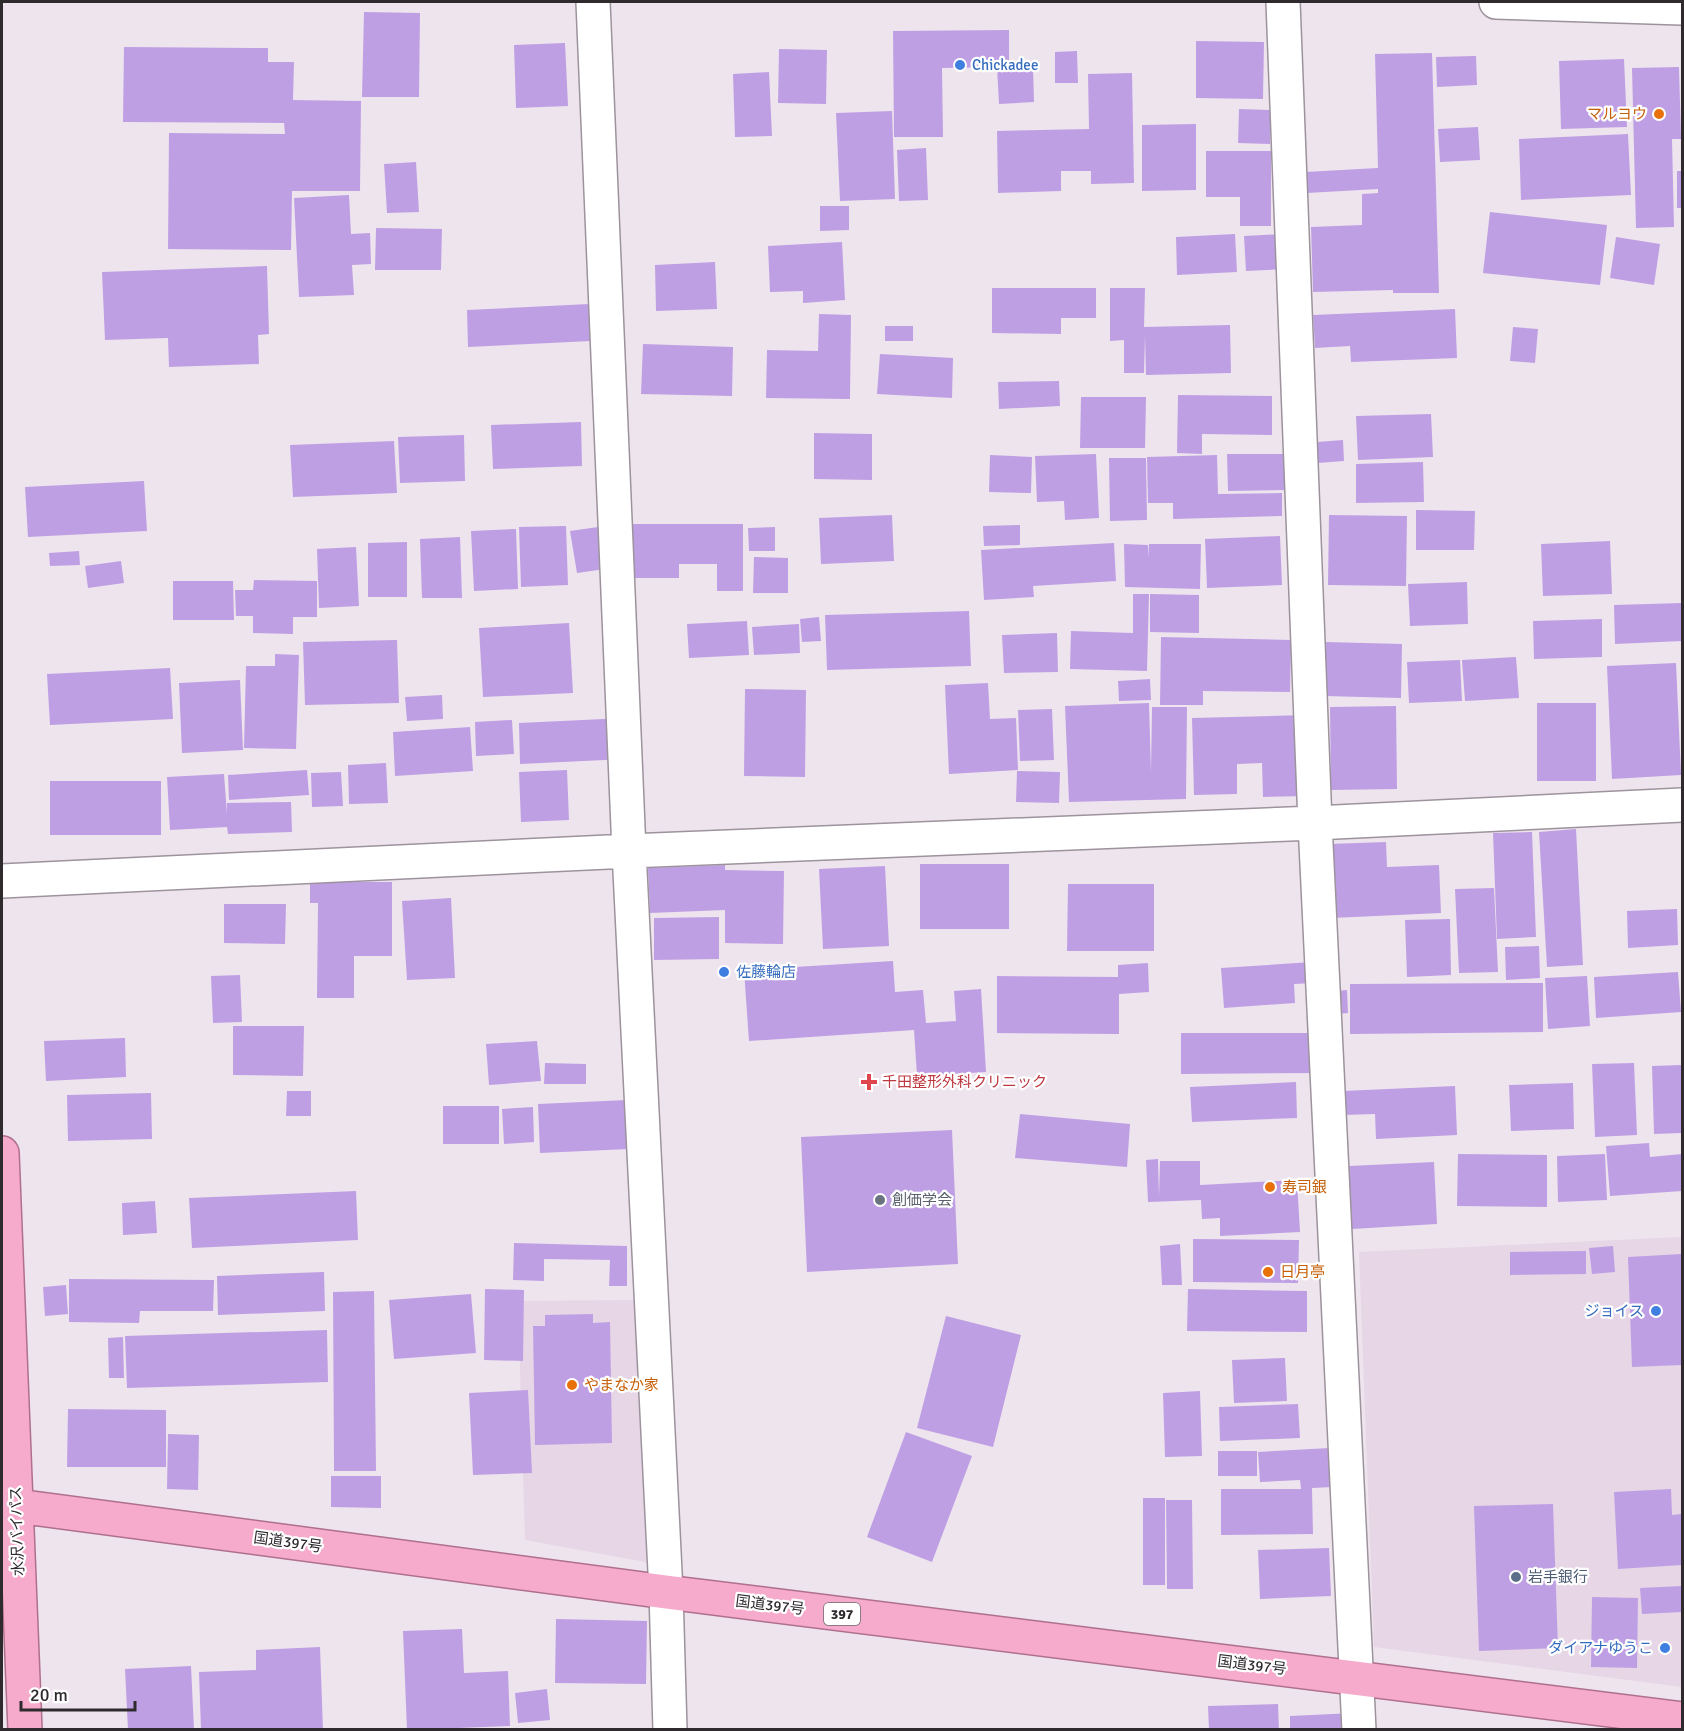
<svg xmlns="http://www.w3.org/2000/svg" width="1684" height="1731" font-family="Signika,'Noto Sans JP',sans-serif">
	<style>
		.built { fill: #e6d6e6 }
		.building { fill: #bf9fe4 }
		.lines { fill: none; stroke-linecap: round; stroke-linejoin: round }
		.minor-casing { stroke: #9c939d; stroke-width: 36 }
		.tertiary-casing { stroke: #9c939d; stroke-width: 36 }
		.trunk-casing { stroke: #af708d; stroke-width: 36 }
		.minor { stroke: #fff; stroke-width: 33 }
		.tertiary { stroke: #fff; stroke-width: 33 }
		.trunk { stroke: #f6aacc; stroke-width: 33 }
		.shop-dot { fill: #3f7fe0; stroke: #fff; stroke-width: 2 }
		.food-dot { fill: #e8710a; stroke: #fff; stroke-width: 2 }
		.health-dot { fill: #e0444e; stroke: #fff; stroke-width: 2 }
		.worship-dot { fill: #6b7280; stroke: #fff; stroke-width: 2 }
		.service-dot { fill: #5c6f8a; stroke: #fff; stroke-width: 2 }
		.labels { text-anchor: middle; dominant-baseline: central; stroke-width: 4.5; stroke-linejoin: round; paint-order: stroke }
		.shield { fill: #fff; stroke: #6d6a6d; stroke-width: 1.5 }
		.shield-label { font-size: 14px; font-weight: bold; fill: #2e2a2e }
		.shop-label { font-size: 15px; fill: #366cbe; stroke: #fff; text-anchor: start }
		.food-label { font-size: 15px; fill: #c56008; stroke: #fff; text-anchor: start }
		.health-label { font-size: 15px; fill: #be3a42; stroke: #fff; text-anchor: start }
		.worship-label { font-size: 15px; fill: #5b616d; stroke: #fff; text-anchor: start }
		.street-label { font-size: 15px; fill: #2e2a2e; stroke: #fff }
		.service-label { font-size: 15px; fill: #4e5e75; stroke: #fff; text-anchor: start }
	</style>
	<rect width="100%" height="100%" fill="#eee4ee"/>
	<!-- built -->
	<path class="built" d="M1682 1237V1687L1374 1647 1359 1252Z
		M641 1300 651 1563 525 1540 518 1301Z"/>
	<!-- building -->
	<path class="building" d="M364 12 420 13 419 97H362Z
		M1009 30V67H1033L1034 102 999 104 997 67 942 68 943 137H894L893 31Z
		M1196 41 1264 42 1263 99 1196 98Z
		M565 43 568 106 516 108 514 45Z
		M124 47 268 48V62H294L293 100 361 101 360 191H292L291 250 168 249 169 133 285 134 284 123 123 122Z
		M779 49 827 50 826 104 778 103Z
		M1077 51 1078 83H1055V52Z
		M1432 53 1439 293H1393V290L1313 292 1311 227 1362 225V194L1378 193V189L1307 193 1305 172 1378 168 1375 54Z
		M1476 56 1477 85 1437 87 1436 57Z
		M1624 59 1627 127 1561 129 1559 61Z
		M1679 67 1681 139H1672L1674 227 1636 228 1632 68Z
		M769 72 772 136 735 137 733 74Z
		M1132 73 1134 183 1091 184V171H1061V191L998 193 997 131 1089 129 1088 74Z
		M1239 109 1270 110V144L1238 143Z
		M892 111 895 199 840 201 836 113Z
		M1196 124V190L1142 191V125Z
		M1478 127 1480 160 1440 162 1438 129Z
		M1628 134 1631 195 1521 200 1519 139Z
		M926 148 928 200 899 201 897 150Z
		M1206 151H1271V226H1240V197H1206Z
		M416 162 419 212 387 213 384 164Z
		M1677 171H1682V208H1677Z
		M349 195 351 234 370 233 371 264 352 265 354 295 299 297 294 198Z
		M820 206H849V230L820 231Z
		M1490 212 1607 225 1600 285 1483 273Z
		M376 228 442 229 441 270H375Z
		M1235 234 1237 272 1177 275 1176 237Z
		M1284 234 1287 269 1246 271 1244 236Z
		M1616 237 1660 244 1654 285 1610 278Z
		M842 242 845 300 803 303V291L770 292 768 246Z
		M715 262 717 309 656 311 655 265Z
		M267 266 269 334 258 335 259 364 169 367 168 338 105 340 102 272Z
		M992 288H1096V318H1061V334L992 333Z
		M1110 288H1145L1144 327 1230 325 1231 373 1146 375 1145 336 1144 373H1124V340L1110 341Z
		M589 304 591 341 468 347 467 310Z
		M1455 309 1457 358 1351 362 1350 346 1315 348 1313 315Z
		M819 314 851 315 850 399 766 398 767 350 818 351Z
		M885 326H913V341H885Z
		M1513 327 1538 329 1535 363 1510 361Z
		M643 344 733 347 732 396 641 394Z
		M880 354 953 358 952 398 877 394Z
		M1059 381 1060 406 999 409 998 382Z
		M1178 395 1272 396V435L1202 434V454L1177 453Z
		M1081 397H1146L1145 448H1080Z
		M1431 414 1433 457 1358 460 1356 416Z
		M581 422 582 466 493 469 491 425Z
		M814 433 872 434V480L814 479Z
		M464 435 465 481 400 483 398 437Z
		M1343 440 1344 461 1318 463 1317 442Z
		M394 441 397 493 293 497 290 445Z
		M1096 454 1099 518 1065 520 1064 501 1037 502 1035 456Z
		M1227 454H1286L1287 490 1228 491Z
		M990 455 1032 457 1031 493 989 492Z
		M1217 455 1218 494 1282 493V516L1173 519V503H1148L1147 457Z
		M1109 458H1146L1147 520 1110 521Z
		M1423 462 1424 502 1356 503V464Z
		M144 481 147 531 28 537 25 487Z
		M1416 510 1475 511 1474 550H1416Z
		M892 515 894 561 821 564 819 518Z
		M1329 515 1407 516 1406 586 1328 585Z
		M630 524H743V591H717V564H679V578H630Z
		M1020 525V545L984 546 983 526Z
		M566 526 568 585 521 587 519 527Z
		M598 527 605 569 577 573 570 531Z
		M775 527V551H749L748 528Z
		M516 529 518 589 474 591 471 531Z
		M1280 536 1282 585 1207 588 1205 539Z
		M460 537 462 598H422L420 539Z
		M1610 541 1612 594 1543 596 1541 544Z
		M407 542V597H368V543Z
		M1114 543 1116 581 1033 586 1034 597 984 600 981 550Z
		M1124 544 1148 545 1149 557V544H1201L1200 589 1125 587Z
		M356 547 359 606 319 608 317 549Z
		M79 551 80 565 50 566 49 553Z
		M754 557 788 558V593H753Z
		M121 561 124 583 88 588 85 566Z
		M254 580 317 581V617H293V634L253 633V616H236L235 590H253Z
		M173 581H233L234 620H173Z
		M1467 582 1468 624 1410 626 1408 584Z
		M1133 594H1149L1147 671 1070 669 1071 631 1133 633Z
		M1150 594 1199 595V633L1150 632Z
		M1682 603V641L1615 644 1614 605Z
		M969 611 971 666 827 670 825 615Z
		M819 617 821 641 802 642 800 619Z
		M1602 619V657L1534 659 1533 621Z
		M747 621 749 655 689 658 687 624Z
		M569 623 573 693 483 697 479 628Z
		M799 624 800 653 754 655 752 627Z
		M1057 633 1058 672 1004 673 1002 635Z
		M1161 637 1291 640 1290 692 1203 691V705H1160Z
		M397 640 399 703 305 705 303 642Z
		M1326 642 1402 644 1401 698 1324 696Z
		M275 654 299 655 296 749 244 748 246 666H275Z
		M1516 657 1519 698 1465 701 1462 660Z
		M1460 660 1462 701 1409 703 1407 662Z
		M1676 663 1681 775 1612 779 1607 666Z
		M170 668 173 719 50 725 47 674Z
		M1150 679 1151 700 1119 701 1118 681Z
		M240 680 243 750 182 753 179 683Z
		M988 683 990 719 1016 718 1018 770 949 774 945 685Z
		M745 689 806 690 805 777 744 776Z
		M442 695 443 719 407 721 405 697Z
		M1149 703 1151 772 1152 707H1187L1186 799 1069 802 1065 706Z
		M1537 703H1596V781H1537Z
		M1396 706 1397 789 1331 790 1330 707Z
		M1052 709 1054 760 1020 761 1018 710Z
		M1305 715 1307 796 1263 797 1262 763 1237 764V794L1194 795 1192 718Z
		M625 718 626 759 520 764 519 723Z
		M512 720 514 754 476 756 475 722Z
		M470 727 473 771 395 776 393 732Z
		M386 763 388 803 349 804 348 765Z
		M307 770 309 795 229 800 228 775Z
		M567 770 569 820 521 822 519 772Z
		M1017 771 1060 772 1059 803 1016 802Z
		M341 772 343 806 312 807 311 773Z
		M224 774 227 814V803L291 802 292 832 228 834 227 827 170 830 167 777Z
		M50 781H161V835H50Z
		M1576 829 1583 965 1547 967 1539 832Z
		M1532 832 1536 937 1497 939 1493 833Z
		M1386 842 1387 867 1439 865 1441 913 1332 918 1329 844Z
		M920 864H1009V929H920Z
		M725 865V870L784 871 783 944 725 943V910L650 913 648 868Z
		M885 866 889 946 823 949 819 869Z
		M310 882H392V956H354V998H317L318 903H310Z
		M1068 884H1154V951H1067Z
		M1494 888 1498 972 1459 973 1455 889Z
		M451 898 455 978 407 980 402 901Z
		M224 904H286L285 944 224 943Z
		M1677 909 1678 945 1628 948 1627 911Z
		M719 917V959L654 960V918Z
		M1450 919 1451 975 1407 977 1405 920Z
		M1539 946 1540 978 1506 980 1505 947Z
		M893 961 895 992 923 990 926 1023 956 1021 954 991 981 989 986 1072 917 1076 914 1030 749 1041 744 970Z
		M1312 962 1313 983 1294 984 1295 1003 1224 1008 1221 968Z
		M1148 963 1149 992 1119 994V1034L997 1033V976L1118 977V965Z
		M1678 972 1681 1012 1596 1018 1594 977Z
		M240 975 242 1022 213 1023 211 976Z
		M1587 976 1590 1026 1548 1029 1545 978Z
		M1543 983V1032L1350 1034V984Z
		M1347 990 1348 1013 1338 1014 1336 991Z
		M233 1026H304L303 1076 233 1075Z
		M1181 1033H1315V1073L1181 1074Z
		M125 1038 126 1077 46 1081 44 1041Z
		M537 1041 541 1081 489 1085 486 1044Z
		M545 1063 586 1064V1084H544Z
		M1634 1063 1637 1135 1595 1137 1592 1064Z
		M1682 1065V1133L1654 1134 1652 1066Z
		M1296 1082 1297 1118 1192 1122 1190 1087Z
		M1573 1083 1574 1129 1511 1131 1509 1085Z
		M1455 1086 1457 1135 1376 1139 1375 1114 1344 1115 1343 1091Z
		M287 1091H311V1116H286Z
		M151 1093 152 1139 68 1141 67 1095Z
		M627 1100 629 1149 540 1153 538 1104Z
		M443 1106H499V1144H443Z
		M533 1107 534 1142 504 1144 502 1109Z
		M1020 1114 1130 1124 1127 1167 1015 1158Z
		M952 1130 958 1264 807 1272 801 1137Z
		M1649 1143 1650 1157 1682 1154V1191L1610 1196 1606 1146Z
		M1458 1154 1547 1155V1207L1457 1206Z
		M1605 1154 1607 1200 1558 1202 1557 1156Z
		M1158 1159 1159 1196 1160 1161H1200V1185L1297 1180 1300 1232 1220 1236V1218L1202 1219 1201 1200 1148 1202 1146 1160Z
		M1434 1162 1437 1224 1352 1229 1349 1166Z
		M356 1191 358 1240 192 1248 189 1198Z
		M155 1201 157 1233 123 1235 122 1203Z
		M1193 1239 1299 1240 1298 1283 1193 1282Z
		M514 1243 627 1246V1286H609L610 1260 544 1259V1281L513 1280Z
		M1180 1244 1182 1285H1162L1160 1246Z
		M1613 1246 1615 1272 1592 1274 1589 1248Z
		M1586 1251V1274L1510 1275V1252Z
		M1682 1254V1365L1632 1367 1628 1257Z
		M324 1272 325 1311 218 1315 217 1276Z
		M69 1279 214 1280 213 1311H140L139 1323 69 1322Z
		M66 1285 68 1314 45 1316 43 1287Z
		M485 1289 524 1290 523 1361 484 1360Z
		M1188 1289 1307 1291V1332L1187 1331Z
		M374 1291 376 1471H334L333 1292Z
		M471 1294 476 1353 394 1359 389 1300Z
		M593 1314V1323L610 1322 612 1443 535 1445 533 1326H545V1315Z
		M946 1316 1021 1335 993 1447 917 1428Z
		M327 1330 328 1382 127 1388 125 1336Z
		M123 1337 124 1378H109L108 1338Z
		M1285 1358 1287 1401 1234 1403 1232 1360Z
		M528 1390 532 1473 473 1475 469 1393Z
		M1200 1391 1202 1456 1165 1457 1163 1393Z
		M1298 1404 1300 1438 1220 1441 1219 1407Z
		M68 1409 166 1410V1467H67Z
		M906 1432 972 1456 932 1562 867 1537Z
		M168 1434 199 1435 198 1490 167 1489Z
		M1330 1448 1332 1487 1312 1488 1313 1534 1221 1535V1489H1301L1300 1480 1260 1482 1258 1452Z
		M1218 1451H1257V1476H1218Z
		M331 1476H381V1508L331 1507Z
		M1671 1489 1672 1515 1682 1514V1565L1618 1569 1614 1492Z
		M1143 1498H1165V1585H1143Z
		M1166 1500H1192L1193 1589H1167Z
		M1553 1504 1558 1648 1479 1651 1474 1506Z
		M1329 1548 1331 1596 1260 1599 1258 1550Z
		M1682 1586V1612L1642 1614 1640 1588Z
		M1592 1597 1638 1598 1637 1668 1591 1667Z
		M556 1619 647 1621 646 1684 555 1683Z
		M462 1629 464 1673 508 1671 510 1726 407 1730 403 1631Z
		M320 1647 323 1730H201L199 1672 256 1670V1650Z
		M191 1666 194 1730H128L125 1669Z
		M547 1689 550 1720 518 1723 515 1693Z
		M1278 1704 1279 1730H1209L1208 1706Z
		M1354 1713 1355 1730H1290V1716Z"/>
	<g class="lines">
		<!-- minor casing -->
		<g class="minor-casing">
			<path id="minor" d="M593 2 629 851 666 1592 670 1730
				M1283 2 1315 823 1359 1730
				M2 881 629 851 1315 823 1682 805"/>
		</g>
		<!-- tertiary casing -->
		<g class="tertiary-casing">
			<path id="tertiary" d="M1496 2 1682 8"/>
		</g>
		<!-- trunk casing -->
		<g class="trunk-casing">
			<path id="trunk" d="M2 1153 25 1730
				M2 1504 666 1592 1682 1719"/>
		</g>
		<!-- minor -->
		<use href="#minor" class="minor"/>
		<!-- tertiary -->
		<use href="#tertiary" class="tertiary"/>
		<!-- trunk -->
		<use href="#trunk" class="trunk"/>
	</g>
	<!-- markers -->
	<g class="shop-dot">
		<circle cx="960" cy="65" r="6"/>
		<circle cx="724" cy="972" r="6"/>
		<circle cx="1656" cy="1311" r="6"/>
		<circle cx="1665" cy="1648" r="6"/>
	</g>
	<g class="food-dot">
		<circle cx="1659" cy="114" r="6"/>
		<circle cx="1270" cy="1187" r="6"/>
		<circle cx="1268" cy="1272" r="6"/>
		<circle cx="572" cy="1385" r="6"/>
	</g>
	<path class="health-dot" d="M866 1073h6v6h6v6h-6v6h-6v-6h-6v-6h6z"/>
	<circle class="worship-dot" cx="880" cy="1200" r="6"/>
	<circle class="service-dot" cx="1516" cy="1577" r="6"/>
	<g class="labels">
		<!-- shield labels -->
		<rect class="shield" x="824" y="1603" width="36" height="22" rx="4.5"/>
		<g class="shield-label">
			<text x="842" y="1614">397</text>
		</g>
		<!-- shop labels -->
		<g class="shop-label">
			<text x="972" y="65">Chickadee</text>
			<text x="736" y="972">佐藤輪店</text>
			<text x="1644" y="1311" text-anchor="end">ジョイス</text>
			<text x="1653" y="1648" text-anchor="end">ダイアナゆうこ</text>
		</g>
		<!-- food labels -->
		<g class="food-label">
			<text x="1647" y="114" text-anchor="end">マルヨウ</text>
			<text x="1282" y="1187">寿司銀</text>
			<text x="1280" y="1272">日月亭</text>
			<text x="584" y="1385">やまなか家</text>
		</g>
		<!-- health labels -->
		<g class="health-label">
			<text x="882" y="1082">千田整形外科クリニック</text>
		</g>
		<!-- worship labels -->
		<g class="worship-label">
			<text x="892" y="1200">創価学会</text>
		</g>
		<!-- street labels -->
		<g class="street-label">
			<text transform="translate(17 1531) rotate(-92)">水沢バイパス</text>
			<text transform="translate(288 1542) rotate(8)">国道397号</text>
			<text transform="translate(770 1605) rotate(7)">国道397号</text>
			<text transform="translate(1252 1665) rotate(7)">国道397号</text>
		</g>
		<!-- service labels -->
		<g class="service-label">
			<text x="1528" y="1577">岩手銀行</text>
		</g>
	</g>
	<!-- border -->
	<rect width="1684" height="1731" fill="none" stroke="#2e2a2e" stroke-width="6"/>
	<!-- scale -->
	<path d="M21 1701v9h114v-9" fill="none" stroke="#2e2a2e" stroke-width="3"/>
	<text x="30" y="1701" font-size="18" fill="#2e2a2e" stroke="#ffffff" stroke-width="4.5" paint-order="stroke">20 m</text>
</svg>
